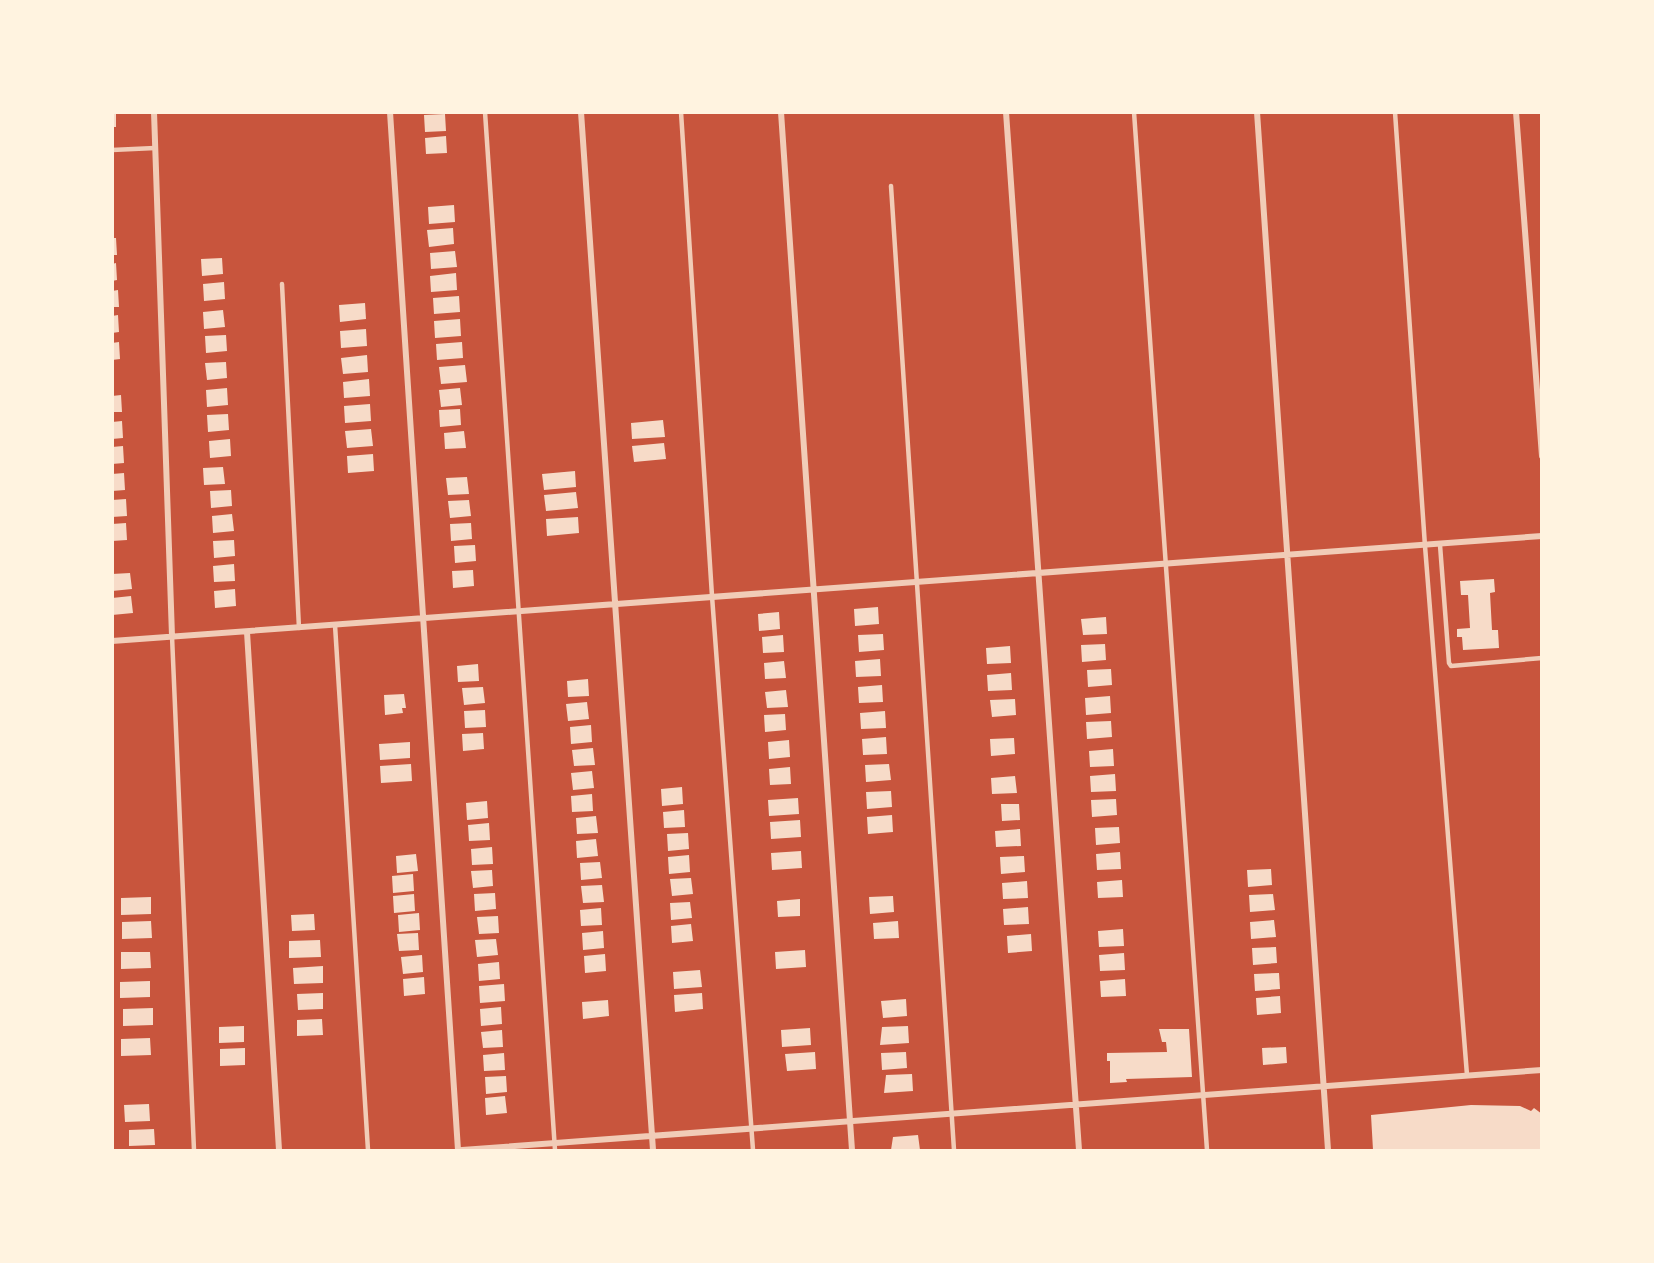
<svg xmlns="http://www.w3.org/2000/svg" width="1654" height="1263" font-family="Overpass,sans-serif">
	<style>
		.building { fill: #f7dbc8 }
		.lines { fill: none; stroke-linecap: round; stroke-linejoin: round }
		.service { stroke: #f1ccb7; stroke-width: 4.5 }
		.minor { stroke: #f1ccb7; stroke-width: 6 }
	</style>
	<rect width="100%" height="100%" fill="#c8553d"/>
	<!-- building -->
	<path class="building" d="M112 112H116V127H112Z
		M445 114 446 131 425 132 424 115Z
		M446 136 447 153 426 154 425 138Z
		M454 205 455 222 429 224 428 207Z
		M453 228 454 244 429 247 427 230Z
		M112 238H116L117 255H112Z
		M455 251 457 267 431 269 430 253Z
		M222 258 223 274 202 276 201 259Z
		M116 263 117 280 112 281V264Z
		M456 273 457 290 431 292 430 276Z
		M224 282 225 299 204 301 203 284Z
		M118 290 119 307H112V291Z
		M459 296 460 312 434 314 433 298Z
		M365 303 366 319 340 322 339 305Z
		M223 310 225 327 204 329 203 312Z
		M118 315 119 332 112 333V316Z
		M460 319 461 336 435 338 434 321Z
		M366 329 367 346 341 348 340 331Z
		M226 335 227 351 206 353 205 336Z
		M119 342 120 359 112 360V343Z
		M462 342 463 358 437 360 436 344Z
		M367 355 368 372 343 374 341 358Z
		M226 362 227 378 207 380 205 363Z
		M465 365 467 382 441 384 439 367Z
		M369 379 370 396 344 398 343 382Z
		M227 388 228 405 207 407 206 390Z
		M460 388 462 405 441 407 439 390Z
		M121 395 122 412H112V396Z
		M370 404 371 421 345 423 344 406Z
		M460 409 461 425 440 427 439 410Z
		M228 414 229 430 208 432 207 415Z
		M663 420 665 437 632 439 631 423Z
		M122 421 123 438 112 439V422Z
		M371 429 373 446 347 448 345 431Z
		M464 431 466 448 445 449 444 433Z
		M230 439 231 456 210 458 209 441Z
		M664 443 666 459 634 462 632 446Z
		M123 446 124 463 112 464V447Z
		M373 454 374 471 348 473 347 456Z
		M223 467 225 484 204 485 203 468Z
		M575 471 576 487 544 490 542 474Z
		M124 473 125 490 112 491V474Z
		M467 477 469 494 448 495 446 478Z
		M231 490 232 506 211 508 210 491Z
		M576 492 578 508 546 511 544 495Z
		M126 499 127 516 112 517V500Z
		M469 500 471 516 450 518 448 501Z
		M232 514 234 531 213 533 212 516Z
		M578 517 579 533 547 536 546 519Z
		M126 523 127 540 112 541V524Z
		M471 523 472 539 451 541 450 524Z
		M234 540 235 556 214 558 213 541Z
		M475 545 476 561 455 563 454 546Z
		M234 564 235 581 214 582 213 566Z
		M473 570 474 586 453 588 452 571Z
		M130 573 132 589 112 591V574Z
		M1494 579 1495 592 1490 593 1492 630H1498L1499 648 1463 650 1462 637H1457V629L1470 628 1468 595H1461L1460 581Z
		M235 589 236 606 215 608 214 591Z
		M131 596 133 613 112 615V598Z
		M878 607 879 624 855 626 854 609Z
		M779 612 780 629 759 631 758 614Z
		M1106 617 1107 634 1083 635 1081 619Z
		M883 634 884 650 859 652 858 635Z
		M783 635 784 652 763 653 762 637Z
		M1105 644 1106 660 1082 662 1081 645Z
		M1010 646 1011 663 987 664 986 648Z
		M880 659 881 676 856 677 855 661Z
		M784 661 786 678 765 679 764 663Z
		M478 664 479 681 458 682 457 666Z
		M1111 669 1112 685 1088 687 1087 670Z
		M1011 673 1012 690 988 691 987 675Z
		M588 679 589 696 568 697 567 681Z
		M882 685 883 702 859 703 858 687Z
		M483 687 485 703 464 705 462 688Z
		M786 690 788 707 767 708 765 692Z
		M404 694 406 708H402L403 713 385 715 384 695Z
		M1110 696 1111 713 1086 715 1085 698Z
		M1015 699 1016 715 992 717 990 700Z
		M587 702 589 719 568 721 566 704Z
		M485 710 486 727 465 728 464 711Z
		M885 711 886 728 861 729 860 713Z
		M785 714 786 730 765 732 764 715Z
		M1111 721 1112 737 1087 739 1086 722Z
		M591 725 592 742 571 744 570 727Z
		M483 733 484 749 463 751 462 734Z
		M886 737 887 754 863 755 862 739Z
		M1014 738 1015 754 991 756 990 739Z
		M789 740 790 757 769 759 768 742Z
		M410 742V758L380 760 379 744Z
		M593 748 595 765 574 766 572 750Z
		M1113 749 1114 766 1090 767 1089 751Z
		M411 764 412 781 381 783 380 766Z
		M889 764 891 780 866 782 865 765Z
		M790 767 791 784 770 785 769 769Z
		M592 771 594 788 573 790 571 773Z
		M1115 774 1116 791 1091 792 1090 776Z
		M1015 776 1017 793 992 794 991 778Z
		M682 787 683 804 662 806 661 789Z
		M891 791 892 807 867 809 866 792Z
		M592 794 593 811 572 812 571 796Z
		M798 798 799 814 769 816 768 800Z
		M1116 799 1117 815 1092 817 1091 800Z
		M487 801 488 818 467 820 466 803Z
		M1001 804H1019L1020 820 1002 821Z
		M684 810 685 827 664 828 663 812Z
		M892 815 893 832 868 834 867 817Z
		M596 816 598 833 577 834 576 818Z
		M800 820 801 837 771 839 770 822Z
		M489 823 490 840 469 841 468 825Z
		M1119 827 1120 843 1096 845 1095 828Z
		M1020 829 1021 846 996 847 995 831Z
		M688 833 689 849 668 851 667 834Z
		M596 839 598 856 577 858 576 841Z
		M492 847 493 864 472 865 471 849Z
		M801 851 802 868 772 870 771 853Z
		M1120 852 1121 869 1097 870 1096 854Z
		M416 854 418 871 397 873 396 856Z
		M689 855 690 872 669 874 668 857Z
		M1024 856 1025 872 1001 874 1000 857Z
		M600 862 602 878 581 880 580 863Z
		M1271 869 1272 885 1248 887 1247 870Z
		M492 870 493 886 473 888 471 871Z
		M413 874 414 891 393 893 392 876Z
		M691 878 693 894 672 896 670 879Z
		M1122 880 1123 897 1098 898 1097 882Z
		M1027 881 1028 898 1003 899 1002 883Z
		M602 885 604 902 583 903 581 886Z
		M495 893 496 909 475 911 474 894Z
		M414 894 415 911 394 913 393 896Z
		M1273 894 1275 910 1250 912 1249 895Z
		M893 896 894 912 870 914 869 897Z
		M151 897V914L121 915V898Z
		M800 899V916L778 917 777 901Z
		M690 902 692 918 671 920 670 903Z
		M1028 907 1029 924 1004 925 1003 909Z
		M601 908 602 925 581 926 580 910Z
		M419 913 420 930 399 932 398 915Z
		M314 914 315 930 292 931 291 915Z
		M498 916 499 933 479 934 477 917Z
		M1274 920 1276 937 1251 939 1250 922Z
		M151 921 152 938 122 939V922Z
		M898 921 899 938 874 939 873 923Z
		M691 924 693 941 672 943 671 926Z
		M1123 929 1124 946 1099 947 1098 931Z
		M603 931 604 948 583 950 582 933Z
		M418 933 419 950 399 951 397 934Z
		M1031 934 1032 951 1008 953 1007 936Z
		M496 939 498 955 477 957 475 940Z
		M320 940 321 957 289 958V941Z
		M1276 947 1277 963 1253 965 1252 948Z
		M805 950 806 967 776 969 775 952Z
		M121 952H150L151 968 121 969Z
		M1124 953 1125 970 1100 971 1099 955Z
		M605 954 606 971 585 973 584 956Z
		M422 955 423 972 403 974 401 957Z
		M499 962 500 979 479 981 478 964Z
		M323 966V983L294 984 293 968Z
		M700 970 702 987 674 989 673 972Z
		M1279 973 1280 989 1255 991 1254 974Z
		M424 977 425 994 404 996 403 979Z
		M1125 979 1126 996 1101 997 1100 981Z
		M150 981V997L120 998V982Z
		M504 984 505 1001 480 1003 479 986Z
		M323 993V1009L298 1010 297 994Z
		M702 993 703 1009 675 1012 674 995Z
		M1280 996 1281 1013 1257 1015 1256 998Z
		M906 999 907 1016 883 1018 881 1001Z
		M608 1000 609 1016 583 1019 582 1002Z
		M501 1007 502 1024 481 1026 480 1009Z
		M153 1008V1025L123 1026V1009Z
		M322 1019 323 1035 297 1036V1020Z
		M244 1026V1042L219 1043V1027Z
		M908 1026 909 1043 880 1045 882 1027Z
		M810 1028 811 1045 782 1047 781 1030Z
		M1159 1029H1189L1192 1077 1126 1079 1127 1082 1110 1083V1061H1107V1053L1167 1052 1166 1042H1162Z
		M502 1030 503 1047 483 1048 481 1032Z
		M150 1038 151 1055 121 1056V1039Z
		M1286 1047 1287 1063 1263 1065 1262 1048Z
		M245 1048V1065L220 1066V1049Z
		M815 1052 816 1069 787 1071 785 1054Z
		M906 1052 907 1068 882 1070 881 1053Z
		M504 1053 505 1070 484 1071 483 1055Z
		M912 1074 913 1091 884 1093 886 1075Z
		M506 1076 507 1092 486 1094 485 1077Z
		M505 1096 507 1113 486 1115 485 1098Z
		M149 1104 150 1121 125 1122 124 1105Z
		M1471 1105 1520 1106 1531 1111 1534 1108 1542 1114V1150H1373L1371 1115Z
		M154 1129 155 1145 129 1146V1130Z
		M918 1135 920 1150H891L893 1137Z"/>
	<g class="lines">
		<!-- service -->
		<path class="service" d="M485 112 555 1150
			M681 112 712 596 753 1150
			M1134 112 1207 1150
			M1395 112 1425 546 1467 1075
			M112 150 155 148
			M891 186 954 1150
			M282 284 299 628
			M1440 545 1449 663 1451 666 1542 658
			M335 625 368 1150
			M172 636 194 1150"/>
		<!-- minor -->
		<path class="minor" d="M154 112 172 636
			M390 112 458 1150
			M581 112 653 1150
			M781 112 852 1150
			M1006 112 1079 1150
			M1257 112 1328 1150
			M1516 112 1542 456
			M247 632 279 1150
			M112 641 1542 536
			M462 1150 1542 1070"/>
	</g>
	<!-- border -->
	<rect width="1654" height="1263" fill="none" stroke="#fff3e0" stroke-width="228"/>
</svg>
